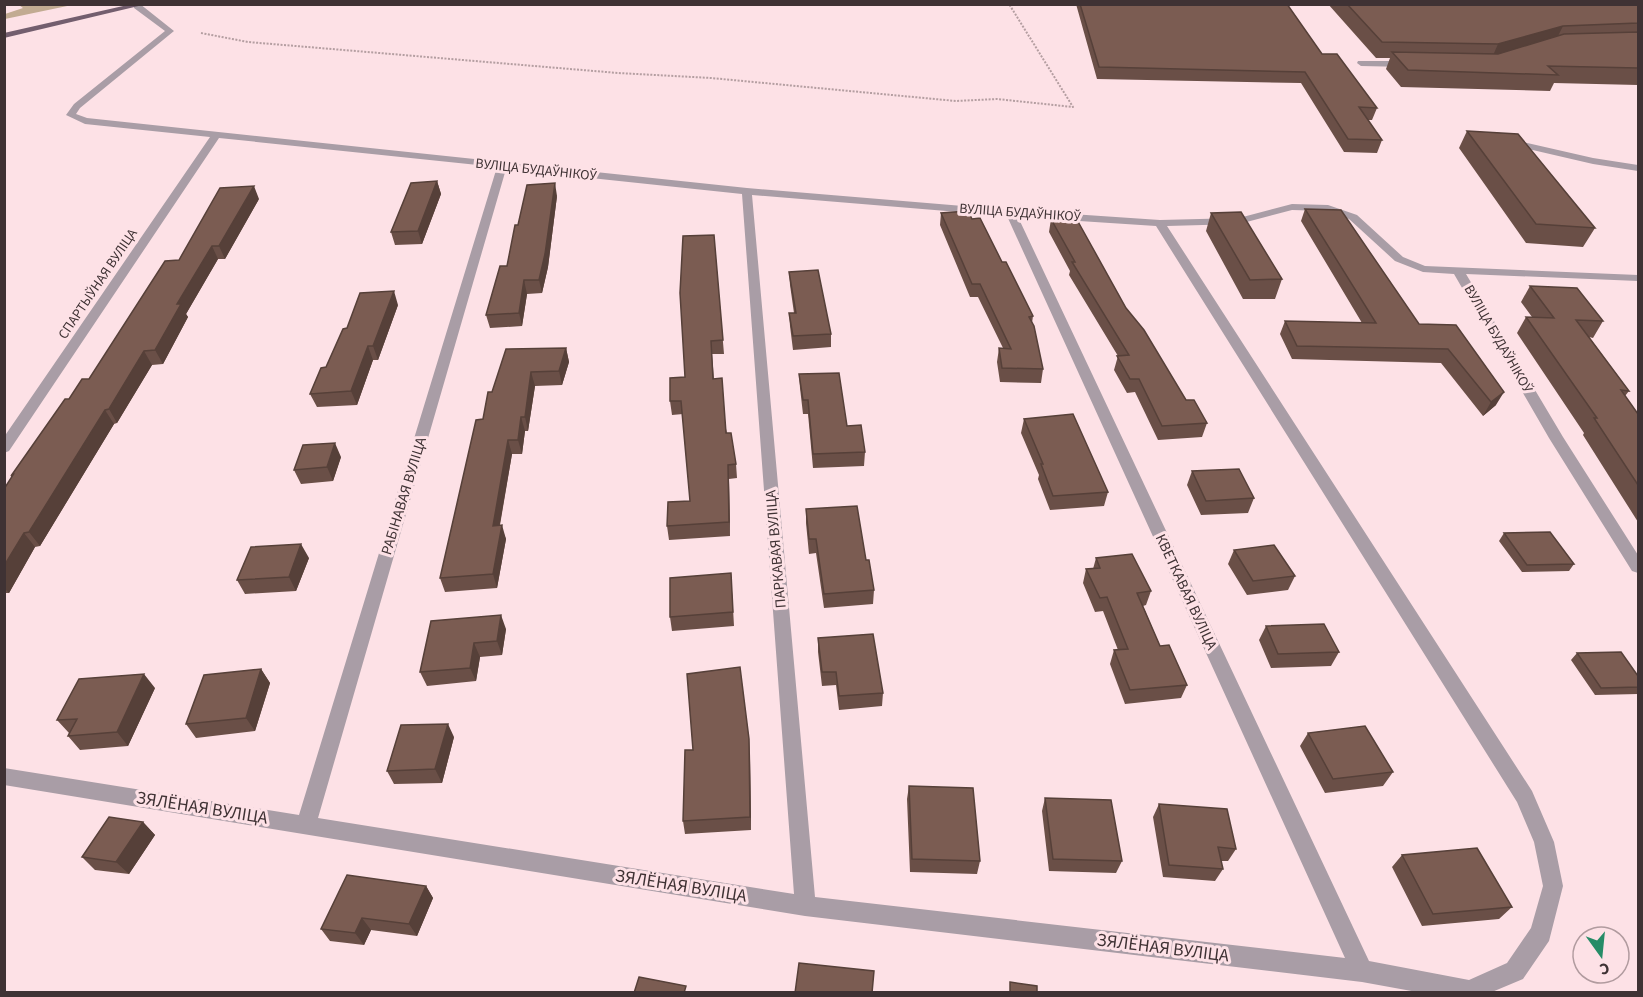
<svg xmlns="http://www.w3.org/2000/svg" width="1643" height="997" font-family="'Source Sans 3',sans-serif">
	<style>
		.forest { fill: #c2ab92 }
		.lines { fill: none; stroke-linecap: round; stroke-linejoin: round }
		.path { stroke: #b49ea1; stroke-width: 2; stroke-dasharray: 2 1.5; stroke-linecap: butt }
		.minor { fill: #a99da6; fill-rule: evenodd }
		.major { fill: #735e6e; fill-rule: evenodd }
		.wall { fill: #6a4f47 }
		.shaded-wall { fill: #564039 }
		.building { fill: #7b5c52; stroke: #564039; stroke-width: 1.5 }
		.labels { text-anchor: middle; dominant-baseline: central; stroke-width: 6; stroke-linejoin: round; paint-order: stroke }
		.far-street-label { font-size: 14px; fill: #3f3234; stroke: #fde1e6 }
		.street-label { font-size: 15px; fill: #3f3234; stroke: #fde1e6 }
		.near-street-label { font-size: 18px; fill: #3f3234; stroke: #fde1e6 }
	</style>
	<rect width="100%" height="100%" fill="#fde1e6"/>
	<!-- forest -->
	<path class="forest" d="M19 5H72L5 19V14L23 8Z"/>
	<g class="lines">
		<!-- path -->
		<path class="path" d="M201 33 248 42 618 73 711 78 956 101 997 99 1073 107 1009 4"/>
		<!-- minor -->
		<path class="minor" d="M134 4H140L174 31 80 108 76 114 87 118 747 188 1011 210 1160 220 1239 218 1292 204 1328 205 1357 215 1403 257 1425 266 1638 275V281L1466 274 1563 437 1638 555V573L1632 571 1549 438 1454 274 1423 272 1395 261 1349 219 1327 211 1292 210 1239 224 1167 226 1532 791 1554 842 1563 886 1549 941 1523 979 1492 992H1417L1362 982 805 916 4 785V768L299 815 497 167 219 138 9 451 4 453V437L210 137 85 124 66 115 74 104 165 31 134 8ZM506 169 742 194 794 894 318 818ZM752 195 1007 216 1345 958 815 897ZM1018 217 1156 226 1517 802 1534 842 1543 886 1531 928 1507 963 1469 980 1369 961Z
			M1358 61H1407L1411 64 1407 67 1361 66 1357 63Z
			M1510 139 1593 158 1638 165V171L1593 164 1507 144V140Z"/>
		<!-- major -->
		<path class="major" d="M132 4H147L4 38V33Z"/>
	</g>
	<!-- wall -->
	<path class="wall" d="M1076 4H1287L1322 54 1377 108 1372 120H1367L1382 140 1377 153 1344 152 1301 83 1097 79Z
		M1328 4H1638V85L1554 83 1550 91 1401 87 1386 69 1390 58H1376Z
		M1467 131 1595 228 1583 247 1526 243 1459 148Z
		M437 181 441 194 422 244 395 245 391 232Z
		M557 196 548 267 542 293 527 294 522 326 490 328 486 315 507 266Z
		M259 199 225 259H218L186 314 188 317 163 364 152 365 117 423 114 424 40 546 35 547 9 593H4V489L12 477 11 476 69 399 89 379 179 260Z
		M1305 209 1419 324 1456 325 1496 405 1483 416 1441 363 1292 359 1280 334 1285 321 1362 323 1301 221Z
		M941 213 972 219 1002 262 1033 316 1032 323 1043 369 1041 383 1000 382 997 362 999 348H1003L978 297H970L940 225Z
		M1211 213 1282 279 1275 299H1243L1206 231Z
		M1051 219 1126 308 1186 400 1207 423 1202 437 1158 440 1135 392 1127 393 1114 370 1118 356 1069 275 1070 271 1049 232Z
		M714 235 724 354H712L714 379 727 433 736 464 737 478 729 479 730 536 669 540 667 526 690 501 683 414 672 415 670 401 685 377Z
		M789 272 831 334V347L793 350 790 326 789 313H794L790 285Z
		M1530 286 1603 321 1593 338 1589 337 1629 391 1625 396 1638 414V522L1583 435 1584 433 1517 333 1526 317H1532L1521 302Z
		M398 305 378 360H373L357 405 317 407 310 394 326 367 347 328Z
		M566 348 569 362 562 385 535 386 528 431H525L522 454H512L500 525 506 539 497 588 445 592 440 578 483 419 492 392Z
		M799 374 847 426 865 452 864 466 813 468 808 414H803L800 388Z
		M1024 419 1108 492 1104 506 1050 510 1038 479 1039 475 1021 433Z
		M341 457 333 481 301 484 294 470Z
		M1192 471 1254 498 1248 513 1201 515 1187 485Z
		M806 509 866 560 874 590 873 604 824 608 816 553 809 554 806 523Z
		M1504 533 1574 564 1569 571 1522 572 1499 541Z
		M1234 550 1295 576 1288 590 1247 595 1228 564Z
		M309 558 296 591 245 594 237 580Z
		M1096 558 1151 591 1146 605 1143 606 1160 646 1187 685 1181 698 1125 704 1110 664 1114 650H1118L1103 611 1095 612 1083 583 1086 569H1093Z
		M731 573 734 626 672 631 670 617Z
		M431 621 506 629 502 655 480 657 476 681 427 686 420 672Z
		M1266 626 1339 652 1331 666 1271 668 1259 640Z
		M818 638 883 693 882 706 839 710 836 685 822 686 818 652Z
		M1577 653 1638 676V694L1595 695 1571 660Z
		M261 669 270 683 255 731 196 738 186 724Z
		M155 688 128 746 80 750 68 736 69 733 57 720Z
		M1308 733 1393 772 1383 786 1325 793 1300 746Z
		M454 737 442 783 394 784 387 771Z
		M750 753 751 830 685 834 683 821Z
		M909 786 980 861 977 874 910 872 907 799Z
		M1045 798 1122 861 1116 873 1049 871 1042 811Z
		M1159 804 1236 849 1228 861H1221L1223 869 1215 881 1163 877 1153 817Z
		M143 822 155 835 129 874 95 870 82 857Z
		M1402 855 1512 907 1499 919 1422 926 1392 867Z
		M426 886 433 898 417 936 371 930 364 945 330 941 321 929Z"/>
	<!-- shaded-wall -->
	<path class="shaded-wall" d="M1563 26 1555 42 1491 60 1498 44Z
		M437 181 441 194 422 244 418 231Z
		M555 183 557 196 548 267 542 293 539 280Z
		M254 186 259 199 225 259 219 246Z
		M212 246 218 259 186 314 188 317 163 364 155 350 177 304Z
		M524 280 527 294 522 326 519 313Z
		M394 291 398 305 378 360 373 346Z
		M368 346 373 360 357 405 351 391Z
		M566 348 569 362 562 385 559 371Z
		M144 351 152 365 117 423 109 409Z
		M531 372 535 386 528 431 525 417Z
		M1504 392 1496 405 1483 416 1491 402Z
		M105 410 114 424 40 546 29 532Z
		M521 417 525 431 522 454 518 440Z
		M508 440 512 454 497 540 493 526Z
		M335 443 341 457 333 481 327 467Z
		M728 465 729 479 730 536 729 522Z
		M502 525 506 539 497 588 493 574Z
		M24 533 35 547 9 593 4 588V566Z
		M301 544 309 558 296 591 289 577Z
		M501 615 506 629 502 655 497 641Z
		M474 643 480 657 476 681 470 668Z
		M261 669 270 683 255 731 246 718Z
		M144 674 155 688 128 746 117 732Z
		M448 724 454 737 442 783 435 769Z
		M749 739 750 753 751 830 750 817Z
		M143 822 155 835 129 874 116 862Z
		M426 886 433 898 417 936 409 924Z
		M362 918 371 930 364 945 355 933Z"/>
	<!-- building -->
	<path class="building" d="M1080 4H1287L1322 54H1337L1377 108 1359 107 1382 140 1348 139 1305 72 1099 67Z
		M1347 4H1638V23L1563 26 1498 44 1382 42Z
		M1638 32V68L1548 66 1558 75 1408 70 1392 52 1498 54 1564 34Z
		M1467 131 1518 134 1595 228 1536 224Z
		M437 181 418 231 391 232 411 183Z
		M555 183 545 254 539 280H524L519 313 486 315 500 266H507L515 225H518L527 185Z
		M254 186 219 246H212L177 304H181L155 350 144 351 109 409 105 410 29 532 24 533 4 566V489L13 475 11 476 65 399H69L82 379H89L165 261 179 260 220 188Z
		M1305 209 1341 210 1419 324 1456 325 1504 392 1491 402 1448 349 1297 346 1285 321 1376 323Z
		M968 211 972 219 980 218 1002 262H1006L1033 316 1029 317 1034 326 1043 369 1002 368 999 348 1011 349 980 284H972L941 213Z
		M1241 212 1282 279 1250 280 1211 213Z
		M1076 218 1126 308 1144 330 1186 400H1194L1207 423 1162 426 1139 379H1130L1117 356 1129 355 1072 262H1075L1051 219Z
		M714 235 723 340 711 341 713 379 722 378 726 433H731L736 464 728 465 729 522 667 526 668 502 690 501 681 401H670V378L685 377 680 293 683 236Z
		M818 270 831 334 793 336 789 313H796L789 272Z
		M1530 286 1577 288 1603 321 1576 320 1629 391 1621 390 1638 414V485L1594 418H1597L1526 317 1554 318Z
		M394 291 373 346H368L351 391 310 394 321 368 326 367 343 329 347 328 360 293Z
		M566 348 559 371 531 372 525 417H521L518 440H508L493 526 502 525 493 574 440 578 476 420 483 419 488 392H492L506 349Z
		M839 373 847 426 861 425 865 452 813 454 808 400H803L799 374Z
		M1073 414 1108 492 1053 496 1041 464H1043L1024 419Z
		M335 443 327 467 294 470 303 445Z
		M1239 469 1254 498 1206 501 1192 471Z
		M857 506 866 560H869L874 590 824 594 816 539H809L806 509Z
		M1550 532 1574 564 1527 565 1504 533Z
		M301 544 289 577 237 580 251 547Z
		M1274 545 1295 576 1253 581 1234 550Z
		M1132 554 1151 591 1137 593 1160 646 1169 645 1187 685 1130 690 1114 650 1128 649 1107 597 1100 598 1086 569 1100 568 1096 558Z
		M731 573 733 612 670 617V578Z
		M501 615 497 641 474 643 470 668 420 672 431 621Z
		M1324 624 1339 652 1278 654 1266 626Z
		M873 634 883 693 839 696 836 672H822L818 638Z
		M1621 652 1638 676V687L1601 688 1577 653Z
		M740 667 749 739 750 817 683 821 685 750H693L687 674Z
		M261 669 246 718 186 724 204 675Z
		M144 674 117 732 68 736 77 719 57 720 79 679Z
		M448 724 435 769 387 771 401 725Z
		M1365 726 1393 772 1333 779 1308 733Z
		M909 786 973 788 980 861 912 859Z
		M1045 798 1111 800 1122 861 1053 859Z
		M1159 804 1227 809 1236 849 1218 847 1223 869 1169 865Z
		M109 817 143 822 116 862 82 857Z
		M1477 848 1512 907 1433 914 1402 855Z
		M347 875 426 886 409 924 362 918 355 933 321 929Z
		M799 963 874 971 872 993H795Z
		M639 977 686 986 684 993H634Z
		M1010 982 1037 986V993H1010Z"/>
	<g class="labels">
		<!-- far-street labels -->
		<g class="far-street-label">
			<text transform="translate(536 170) rotate(6)">ВУЛІЦА БУДАЎНІКОЎ</text>
			<text transform="translate(1020 213) rotate(4)">ВУЛІЦА БУДАЎНІКОЎ</text>
			<text transform="translate(98 284) rotate(-56)">СПАРТЫЎНАЯ ВУЛІЦА</text>
			<text transform="translate(1498 339) rotate(60)">ВУЛІЦА БУДАЎНІКОЎ</text>
		</g>
		<!-- street labels -->
		<g class="street-label">
			<text transform="translate(404 496) rotate(-73)">РАБІНАВАЯ ВУЛІЦА</text>
			<text transform="translate(776 549) rotate(-95)">ПАРКАВАЯ ВУЛІЦА</text>
			<text transform="translate(1186 592) rotate(65)">КВЕТКАВАЯ ВУЛІЦА</text>
		</g>
		<!-- near-street labels -->
		<g class="near-street-label">
			<text transform="translate(202 808) rotate(9)">ЗЯЛЁНАЯ ВУЛІЦА</text>
			<text transform="translate(681 886) rotate(9)">ЗЯЛЁНАЯ ВУЛІЦА</text>
			<text transform="translate(1163 948) rotate(7)">ЗЯЛЁНАЯ ВУЛІЦА</text>
		</g>
	</g>
	<!-- border -->
	<rect width="1643" height="997" fill="none" stroke="#3f3234" stroke-width="12"/>
	<!-- north arrow -->
	<g transform="translate(1601 955) rotate(165)"><circle r="28" fill="#fde1e6" stroke="#b19b9f" stroke-width="1.5"/>
	<path d="M0-4.5L10 22L0 15L-10 22Z" fill="#268c67"/>
	<text y="-9" font-size="16" font-weight="bold" text-anchor="middle" fill="#3f3234">С</text>
	</g>
</svg>
